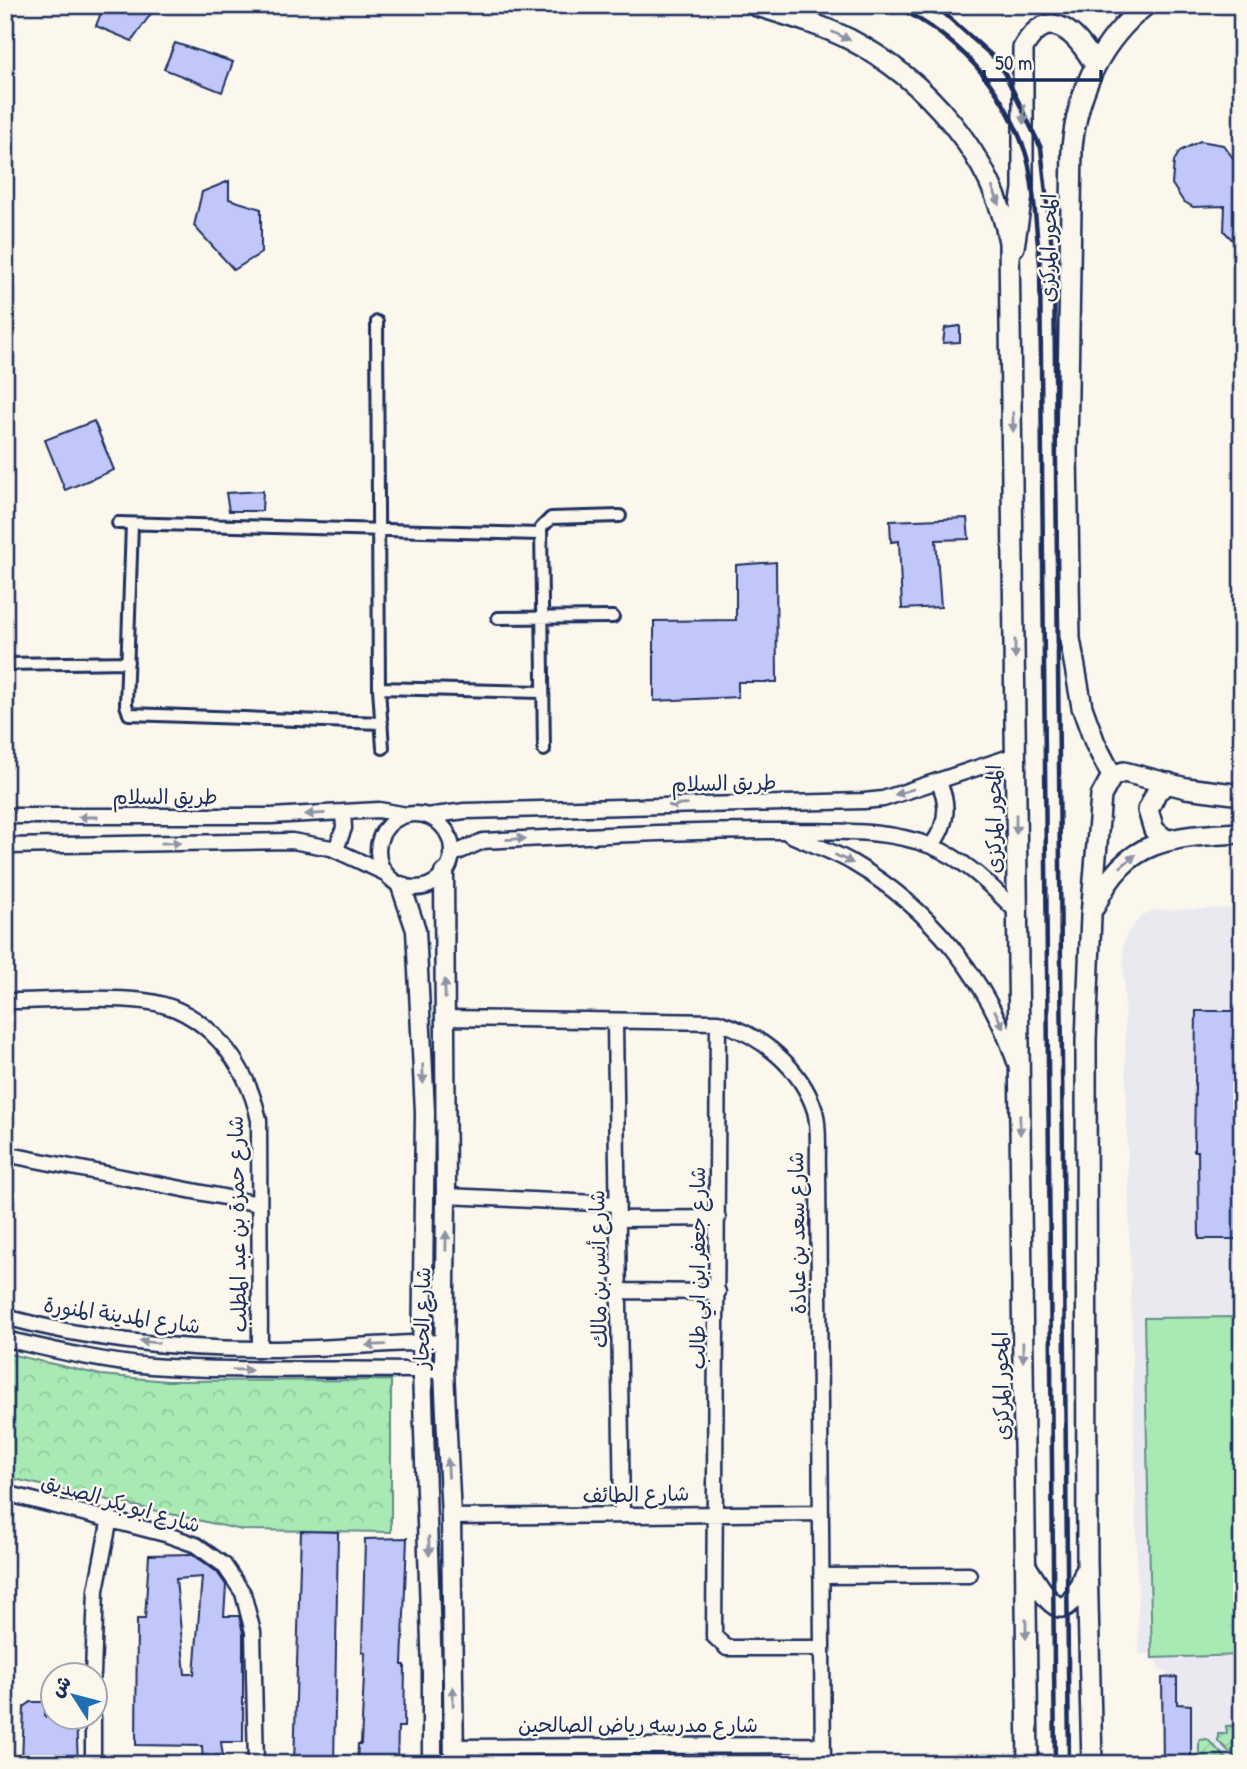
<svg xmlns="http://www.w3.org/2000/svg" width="1247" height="1769" font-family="'Patrick Hand','Playpen Sans Arabic',sans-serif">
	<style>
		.built { fill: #eae9f0 }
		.forest { fill: url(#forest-crowns); stroke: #628c89; stroke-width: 2 }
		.garden { fill: url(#garden-furrows); stroke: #628c89; stroke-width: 2 }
		.pitch { fill: #a9eab4; stroke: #628c89; stroke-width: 2 }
		.building { fill: #c1c7f9; stroke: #1b2f5e; stroke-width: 2; fill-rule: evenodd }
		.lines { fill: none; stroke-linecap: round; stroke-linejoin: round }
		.pedestrian-casing { stroke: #1b2f5e; stroke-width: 16 }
		.minor-casing { stroke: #1b2f5e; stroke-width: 19 }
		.tertiary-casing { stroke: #1b2f5e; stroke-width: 23 }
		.secondary-casing { stroke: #1b2f5e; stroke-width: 24 }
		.pedestrian { stroke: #fbf7ec; stroke-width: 10 }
		.minor { stroke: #fbf7ec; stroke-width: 14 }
		.tertiary { stroke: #fbf7ec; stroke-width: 18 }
		.secondary { stroke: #fbf7ec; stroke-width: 19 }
		.rail { stroke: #1b2f5e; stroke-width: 4.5 }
		.oneway { fill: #8b93a5 }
		.labels { text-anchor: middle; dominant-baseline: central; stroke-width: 5; stroke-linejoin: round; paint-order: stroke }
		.street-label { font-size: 21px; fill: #1b2f5e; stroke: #fbf7ec }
	</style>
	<defs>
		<pattern id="forest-crowns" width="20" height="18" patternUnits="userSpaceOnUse" patternTransform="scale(1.75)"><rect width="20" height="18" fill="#a9eab4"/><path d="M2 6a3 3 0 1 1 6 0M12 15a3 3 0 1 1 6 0" fill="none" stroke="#91c99d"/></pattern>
		<pattern id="garden-furrows" width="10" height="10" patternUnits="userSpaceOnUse" patternTransform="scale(1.75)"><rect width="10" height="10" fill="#a9eab4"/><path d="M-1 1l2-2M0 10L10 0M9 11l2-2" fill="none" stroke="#91c99d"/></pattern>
	</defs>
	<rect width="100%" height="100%" fill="#fbf7ec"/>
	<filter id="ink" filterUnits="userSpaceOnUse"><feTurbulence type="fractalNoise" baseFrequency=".0143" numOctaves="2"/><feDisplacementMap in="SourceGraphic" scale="14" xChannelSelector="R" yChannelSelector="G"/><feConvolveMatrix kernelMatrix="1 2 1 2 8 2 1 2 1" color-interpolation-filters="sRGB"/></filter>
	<g filter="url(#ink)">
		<!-- built -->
		<path class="built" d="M1242 908V1764H1163L1162 1678H1166V1670H1159L1158 1661 1150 1660V1654H1139L1123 944 1130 929 1143 915 1154 910Z"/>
		<!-- forest -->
		<path class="forest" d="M5 1353 101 1375 167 1381 391 1380V1532L242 1530 5 1477Z"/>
		<!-- garden -->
		<path class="garden" d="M1242 1725V1764L1218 1741V1734H1227L1226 1726Z
			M1207 1739 1232 1764H1199V1740Z"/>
		<!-- pitch -->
		<path class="pitch" d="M1242 1317V1655L1152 1658 1144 1318Z"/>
		<!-- building -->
		<path class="building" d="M104 5H137L152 12 132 41 96 26Z
			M175 43 233 62 222 92 164 69Z
			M1200 141 1223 145 1237 163 1239 175 1235 197 1242 194V250L1224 231 1225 206 1193 207 1183 201 1172 184 1174 161 1180 151Z
			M229 181V199L261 209V253L234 270 194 226 202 192Z
			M960 326V342L943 343 945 328Z
			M94 421 114 470 65 490 45 440Z
			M263 491 262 511H229L226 493Z
			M967 518 969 539 936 540 941 607 902 609 899 541 891 542 890 521Z
			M776 562 777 682H738V697L654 701V621L736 620V565Z
			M1196 1011H1242V1239H1199L1198 1151H1194Z
			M301 1531 338 1532 334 1764H294Z
			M407 1538 402 1665H405L404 1727H398L397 1764H357L358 1744H361L365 1652H362L365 1539Z
			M192 1554 217 1572 226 1585 224 1616H239L243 1633V1742H221L224 1764H203L202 1746 136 1745 137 1619H145L149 1555ZM202 1577 194 1674H185L176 1579Z
			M1177 1677V1704L1191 1705V1764H1163L1162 1678Z
			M31 1702H45V1717H76L78 1764H22L24 1707Z"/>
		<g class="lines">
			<!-- pedestrian casing -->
			<g class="pedestrian-casing">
				<path id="pedestrian" d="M377 322 379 688 383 748
					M118 523 541 534
					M132 524 126 705 129 714 382 723
					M498 618 613 617
					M5 664 128 662
					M379 688 542 692
					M544 750 541 528 551 518 620 516"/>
			</g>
			<!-- minor casing -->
			<g class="minor-casing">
				<path id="minor" d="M378 851a37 37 0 1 1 74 0a37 37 0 1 1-74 0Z
					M5 816H271L379 810 407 815
					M427 816 465 811 864 801 883 799 1016 755
					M789 834C810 844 833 851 853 863 930 908 987 978 1015 1062
					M5 846 292 841 331 848 385 873
					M931 846C947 826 950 804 938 781
					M336 849 344 828 343 812
					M451 855 483 841C587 836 690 830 793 831 839 832 888 829 931 846 966 860 989 884 1015 910
					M5 1001C51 1001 99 996 144 1001 206 1008 247 1063 259 1120L260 1349
					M445 1018 718 1022C761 1035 801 1067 815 1111 820 1129 817 1152 818 1171L823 1764
					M718 1022 714 1636 727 1648H822
					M615 1023 622 1515
					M5 1154 259 1204
					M446 1196 618 1204
					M618 1219 718 1218
					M619 1291 718 1292
					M5 1317C87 1339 174 1349 258 1349 320 1350 382 1343 444 1342
					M5 1339C54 1350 102 1362 151 1366 249 1373 346 1367 444 1371
					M5 1493 165 1534 196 1545 224 1565 243 1593 253 1632 256 1764
					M451 1517 821 1513
					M821 1576 969 1575
					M93 1674 96 1590 110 1518
					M93 1716V1764
					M453 1747 822 1745"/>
			</g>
			<!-- tertiary casing -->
			<g class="tertiary-casing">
				<path id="tertiary" d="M444 873 446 1196 444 1371 451 1517 454 1764
					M401 886 416 930 425 1112 422 1370 432 1673V1764"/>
			</g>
			<!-- secondary casing -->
			<g class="secondary-casing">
				<path id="secondary" d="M754 5C786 15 819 24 849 39 926 79 993 156 1009 242L1028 1764
					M1014 247 1023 189V48C1049 1 1078 36 1095 65
					M1112 776 1095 743 1082 707 1070 639 1067 451 1072 147C1078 90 1101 41 1146 5
					M1112 776 1124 772 1186 788 1242 795
					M1165 839 1154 830 1148 810 1157 791 1169 783
					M1095 906C1126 837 1175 836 1242 833
					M1026 1566C1047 1599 1064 1635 1084 1574
					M1092 1764 1087 1562 1086 1040 1091 916 1101 796 1112 776"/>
			</g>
			<!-- pedestrian -->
			<use href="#pedestrian" class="pedestrian"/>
			<!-- minor -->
			<use href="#minor" class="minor"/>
			<!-- tertiary -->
			<use href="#tertiary" class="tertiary"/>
			<!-- secondary -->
			<use href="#secondary" class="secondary"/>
			<!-- rail -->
			<path class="rail" d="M893 5C958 37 1001 83 1025 151 1034 176 1036 234 1040 263L1055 1764
				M935 5 999 62 1041 148 1054 266 1069 1764"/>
		</g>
		<!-- one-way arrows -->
		<defs><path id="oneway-solid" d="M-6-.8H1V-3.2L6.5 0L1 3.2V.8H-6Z" transform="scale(1.75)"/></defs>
		<g class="oneway">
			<use href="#oneway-solid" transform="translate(841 36) rotate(25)"/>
			<use href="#oneway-solid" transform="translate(1024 114) rotate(91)"/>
			<use href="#oneway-solid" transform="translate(996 196) rotate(68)"/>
			<use href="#oneway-solid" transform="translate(1013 422) rotate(89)"/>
			<use href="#oneway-solid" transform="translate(1015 649) rotate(90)"/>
			<use href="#oneway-solid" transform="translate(904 792) rotate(162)"/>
			<use href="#oneway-solid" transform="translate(678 805) rotate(178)"/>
			<use href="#oneway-solid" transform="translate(315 814) rotate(177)"/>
			<use href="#oneway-solid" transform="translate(88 817) rotate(-180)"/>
			<use href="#oneway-solid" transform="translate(1016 824) rotate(90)"/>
			<use href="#oneway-solid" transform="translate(516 839) rotate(-3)"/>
			<use href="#oneway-solid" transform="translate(171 843) rotate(-1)"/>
			<use href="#oneway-solid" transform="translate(844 859) rotate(26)"/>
			<use href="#oneway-solid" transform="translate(1128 861) rotate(-39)"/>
			<use href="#oneway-solid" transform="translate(445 989) rotate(-91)"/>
			<use href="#oneway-solid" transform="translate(999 1019) rotate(64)"/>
			<use href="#oneway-solid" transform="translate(423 1074) rotate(88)"/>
			<use href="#oneway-solid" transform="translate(1020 1125) rotate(89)"/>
			<use href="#oneway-solid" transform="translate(446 1241) rotate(-89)"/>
			<use href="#oneway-solid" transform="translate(149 1342) rotate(-174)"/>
			<use href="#oneway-solid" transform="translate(376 1345) rotate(178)"/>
			<use href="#oneway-solid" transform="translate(1023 1352) rotate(89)"/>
			<use href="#oneway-solid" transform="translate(242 1370) rotate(2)"/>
			<use href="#oneway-solid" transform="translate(448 1468) rotate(-93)"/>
			<use href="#oneway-solid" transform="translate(429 1546) rotate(88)"/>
			<use href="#oneway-solid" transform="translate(1026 1629) rotate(90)"/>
			<use href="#oneway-solid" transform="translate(453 1696) rotate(-91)"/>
		</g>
	</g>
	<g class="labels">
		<!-- street labels -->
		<g class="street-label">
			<text transform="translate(1048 248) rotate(-89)">المحور المركزى</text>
			<text transform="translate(724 783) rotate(-1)">طريق السلام</text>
			<text x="165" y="796">طريق السلام</text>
			<text transform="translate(993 819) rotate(-90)">المحور المركزى</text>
			<text transform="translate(237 1224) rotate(-91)">شارع حمزة بن عبد المطلب</text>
			<text transform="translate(797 1233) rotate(-91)">شارع سعد بن عبادة</text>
			<text transform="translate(697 1268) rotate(-90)">شارع جعفر ابن ابي طالب</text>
			<text transform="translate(598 1269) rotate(-91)">شارع أنس بن مالك</text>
			<text transform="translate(122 1315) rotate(8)">شارع المدينة المنورة</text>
			<text transform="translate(422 1318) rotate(-89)">شارع الحجاز</text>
			<text transform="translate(1001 1386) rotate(-91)">المحور المركزى</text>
			<text transform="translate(636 1494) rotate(-1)">شارع الطائف</text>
			<text transform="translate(121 1503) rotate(16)">شارع ابو بكر الصديق</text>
			<text x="638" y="1724">شارع مدرسه رياض الصالحين</text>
		</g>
	</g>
	<!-- margin -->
	<rect width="1247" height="1769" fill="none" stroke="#fbf7ec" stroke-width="28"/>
	<rect x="14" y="14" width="1219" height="1741" fill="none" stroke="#1b2f5e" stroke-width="2.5" filter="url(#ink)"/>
	<!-- north arrow -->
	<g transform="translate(74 1696) rotate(306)"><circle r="33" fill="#fbf7ec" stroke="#a1a7b3" stroke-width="2"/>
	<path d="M0-5L12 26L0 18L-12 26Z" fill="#1f6fb2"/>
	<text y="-10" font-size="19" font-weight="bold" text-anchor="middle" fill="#1b2f5e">ش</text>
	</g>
	<!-- scale -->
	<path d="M984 70v10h117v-10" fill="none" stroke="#1b2f5e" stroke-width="3.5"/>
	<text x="995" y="70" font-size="21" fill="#1b2f5e" stroke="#fbf7ec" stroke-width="5" paint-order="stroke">50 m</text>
</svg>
